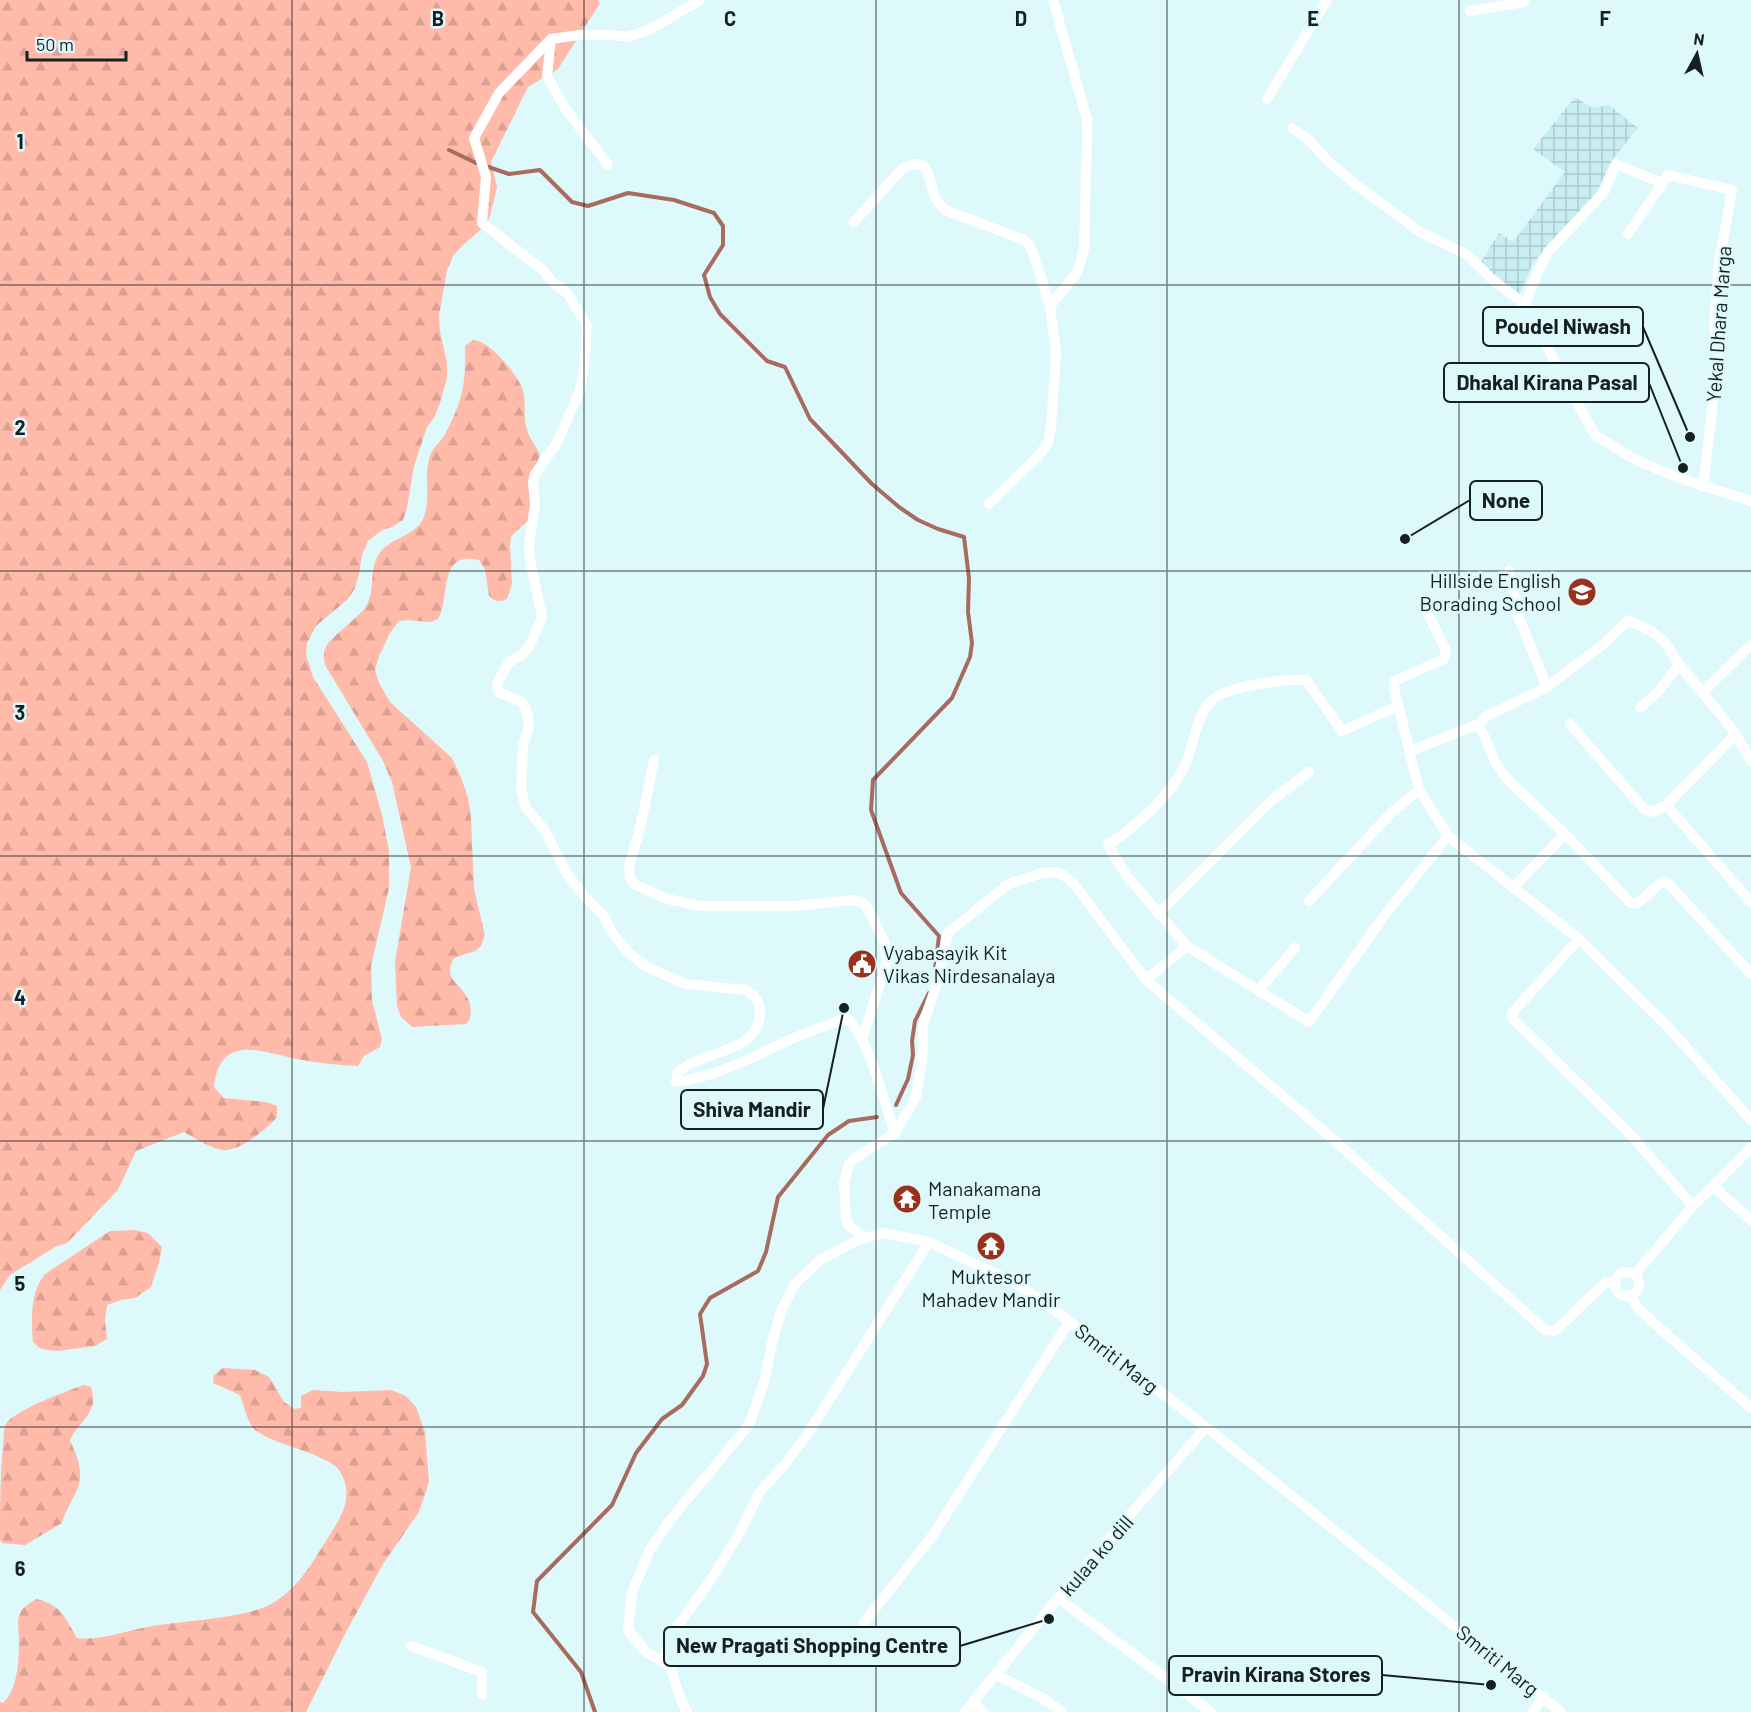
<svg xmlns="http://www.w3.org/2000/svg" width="1751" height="1712" font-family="Barlow,sans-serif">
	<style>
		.industrial { fill: url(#industrial-grid) }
		.forest { fill: url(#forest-firs) }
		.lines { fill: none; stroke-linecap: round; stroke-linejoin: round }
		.stream { stroke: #a86c5e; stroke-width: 4 }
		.street { stroke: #fff; stroke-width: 10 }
		.grid { fill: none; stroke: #162021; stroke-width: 1.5; stroke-opacity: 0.55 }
		.labels { text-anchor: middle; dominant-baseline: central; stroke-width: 5; stroke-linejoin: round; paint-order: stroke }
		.street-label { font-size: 20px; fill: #162021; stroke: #def9fb }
		.poi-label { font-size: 20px; fill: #162021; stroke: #def9fb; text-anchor: start }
		.grid-label { font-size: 20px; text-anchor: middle; font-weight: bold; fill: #162021; stroke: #def9fb; stroke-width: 5; stroke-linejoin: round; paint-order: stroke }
		.leader { fill: none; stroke: #162021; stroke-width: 2 }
		.callout-dot { fill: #162021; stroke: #def9fb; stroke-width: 2 }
		.callout { fill: #def9fb; stroke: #162021; stroke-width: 2 }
		.callout-label { font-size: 21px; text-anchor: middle; font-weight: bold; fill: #162021 }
	</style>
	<defs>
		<pattern id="industrial-grid" width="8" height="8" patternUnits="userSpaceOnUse" patternTransform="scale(1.5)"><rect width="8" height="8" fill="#c9eef1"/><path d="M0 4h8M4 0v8" fill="none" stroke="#acccce"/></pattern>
		<pattern id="forest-firs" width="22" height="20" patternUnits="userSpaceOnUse" patternTransform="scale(1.5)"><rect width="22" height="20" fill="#ffbaaa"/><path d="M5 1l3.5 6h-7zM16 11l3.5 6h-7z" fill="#daa092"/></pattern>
	</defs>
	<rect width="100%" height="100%" fill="#def9fb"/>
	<!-- industrial -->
	<path class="industrial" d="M1575 97 1592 108 1609 105 1638 128 1613 159 1593 199 1533 263 1518 298 1481 262 1499 233 1513 242 1565 172 1533 149Z"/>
	<!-- forest -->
	<path class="forest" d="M0 0H598L600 3 558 69 528 87 491 162 497 187 490 216 485 226 463 245 453 256 447 270 439 316 440 332 447 363V378L440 403 434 418 427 427 414 466 407 508 403 520 392 527 382 530 368 541 362 555 359 574 355 588 348 599 316 626 307 643 306 655 313 677 367 762 382 815 389 851V888L371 966 372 1000 382 1039 380 1047 364 1056 358 1066C337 1065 318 1063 297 1059 262 1052 220 1032 214 1087L224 1098 266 1102 277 1106V1117C268 1128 238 1153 222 1150 209 1147 196 1139 184 1132L136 1151 118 1190 67 1243 55 1247 10 1275 0 1290Z
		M473 340C489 340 516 373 522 388 526 398 524 409 525 420 526 433 534 444 540 454L536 466 529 520 511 536 510 546 512 584 507 599C500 602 495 602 489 596L485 569 479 560C437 550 451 598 438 619L430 622 407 620 399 621 390 633 379 656 375 670 379 683 390 702 452 758 460 775 468 797 471 819 474 889 485 935 481 946 475 951 454 958C442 980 460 982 468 999 471 1005 471 1012 470 1019L466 1024 412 1027 401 1017 397 1006 395 962 411 867 392 782 383 761 325 665C324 659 323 653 326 647 330 638 356 619 364 609 378 591 366 566 383 549 394 538 416 534 423 519 432 499 423 477 430 456 432 448 441 442 445 434 463 401 466 383 465 346Z
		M133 1230 148 1233 162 1247 159 1263 151 1287 135 1298 121 1300 107 1305 105 1320 107 1339 95 1346 57 1351 41 1349 33 1342C31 1320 30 1292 45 1274L110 1231Z
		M223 1368 255 1370 269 1377 284 1402 295 1409 301 1408V1396L313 1390 343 1392 391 1390 406 1396 416 1407 425 1432 429 1482 419 1512 383 1564 345 1634 306 1712H0V1702L3 1703C18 1690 19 1659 19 1640 19 1633 17 1622 19 1616 22 1607 29 1604 36 1599 60 1604 65 1617 77 1638 104 1641 126 1630 153 1626 187 1620 244 1619 273 1603 300 1587 315 1558 331 1533 344 1513 354 1493 339 1470 329 1456 283 1446 265 1436 262 1434 256 1431 254 1429 248 1423 243 1403 240 1395L213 1383 214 1375Z
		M84 1385 91 1387C100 1414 78 1420 70 1441 78 1457 85 1475 76 1492 71 1503 65 1511 62 1523L25 1545 2 1543 0 1539C0 1508 0 1477 3 1446 4 1440 3 1429 6 1424 13 1411 69 1390 84 1385Z"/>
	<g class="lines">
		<!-- stream -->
		<path class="stream" d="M449 150 474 162 509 174 540 170 572 202 588 206 628 193 674 200 714 213 723 226V245L704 275 710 297 720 314 767 361 785 367 810 419 872 484 899 507 918 520 938 529 964 537 969 578 968 612 972 643 970 657 952 698 873 780 871 810 901 893 939 936 935 968
			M896 1105 908 1079 913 1055 912 1041 915 1021 929 993
			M595 1712 581 1672 533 1612 537 1581 612 1505 636 1453 662 1419 682 1405 703 1376 707 1364 700 1314 710 1298 758 1271 766 1252 778 1197 828 1135 849 1121 877 1117"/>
		<!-- street -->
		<path class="street" d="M700 0 651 29 628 37 612 35H579L551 39 499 93 474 138 486 177 482 223 543 270 552 282 568 294 587 326 585 360 580 390 557 443 535 474 533 482 535 505 529 545 530 560 542 617 530 645 523 654 509 662 498 681 497 687 500 693 520 701 525 707 528 716 529 727 523 746 521 789 526 808 544 829 567 874 587 899 603 915 613 934 629 953 645 966 685 984 746 990C755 995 760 1002 760 1012 758 1057 700 1048 677 1074L676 1082C716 1077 751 1058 787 1041 805 1033 825 1026 844 1019L850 1020 862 1039 872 1062 895 1133
			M1470 11 1524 2V0
			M551 40 547 76 565 108 608 165
			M1267 99 1327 0
			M1292 128 1309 140 1327 160 1355 184 1420 232 1466 254 1494 281 1525 304
			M1662 183 1616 164 1604 192 1548 252 1538 271 1525 304 1572 394 1595 435 1636 460 1679 478 1751 501
			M854 222 902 169C929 154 928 176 934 195 936 201 940 205 945 210L1024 240 1030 246 1033 254 1050 306 1056 353 1051 428 1048 443 1039 455 989 504
			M1628 234 1668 175 1732 190 1718 269 1714 325 1717 351 1712 410 1703 487
			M1050 306 1077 273 1084 250 1087 133V119L1053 0
			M1509 571 1519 618 1547 687 1487 716 1479 724 1495 762 1506 778 1565 834 1513 888
			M1425 607 1446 651 1444 659 1399 679 1395 681 1394 688 1419 790 1448 836 1579 939 1668 1027 1751 1120
			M1547 687 1607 641 1628 620 1651 631 1664 641 1679 664 1736 734 1751 762
			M1702 693 1751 645
			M1398 706 1342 731 1306 680C1285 679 1233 686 1216 697 1211 700 1204 709 1202 714 1194 731 1192 750 1184 767 1170 796 1135 827 1108 845L1126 875 1187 946 1309 1022 1384 916 1448 836
			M1640 708 1659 691 1679 664
			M1570 724 1644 809 1654 812 1666 805
			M1736 734 1666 805 1751 902
			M1410 751 1479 724
			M654 760 640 828 629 866 630 877 634 884 667 899 701 906H795L851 900 862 902 868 909 884 941 887 962 862 1039
			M1565 834 1631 903H1638L1662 882 1668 883 1751 974
			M1309 901 1391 813 1419 790
			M1158 914 1272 800 1309 772
			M1579 939 1512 1013V1018L1628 1132 1693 1206
			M1146 980 1187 946
			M1258 991 1295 948
			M1713 1186 1751 1220
			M866 1238 849 1226 846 1219 844 1183 849 1164 855 1158 895 1133 916 1097 923 1053V1024L936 986 948 933 1008 884 1042 873 1054 872 1062 874 1074 884 1146 980 1324 1131 1545 1330 1555 1331 1606 1282 1615 1283
			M1615 1284a12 12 0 1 1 24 0a12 12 0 1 1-24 0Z
			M1635 1274 1693 1206 1751 1148
			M1630 1296 1639 1309 1656 1325 1751 1408
			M1058 1598 1211 1712
			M864 1623 933 1535 1069 1322
			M411 1646 482 1672V1695
			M668 1665 645 1651 628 1630 632 1593 649 1551 670 1520 749 1425 764 1382 773 1339 782 1309 795 1284 820 1260 858 1240 883 1233 929 1242 1015 1283 1053 1309 1206 1427 1561 1712
			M995 1674 1044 1699 1062 1712
			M973 1703 983 1712
			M687 1712 681 1700 666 1654 672 1634 712 1578 739 1534 759 1493 785 1464 807 1435 929 1242
			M965 1712 1058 1598 1206 1427
			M1533 1712 1543 1697"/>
	</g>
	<!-- grid -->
	<path class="grid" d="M292 0V1712M584 0V1712M876 0V1712M1167 0V1712M1459 0V1712M0 285H1751M0 571H1751M0 856H1751M0 1141H1751M0 1427H1751"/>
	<!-- icons -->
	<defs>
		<g id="school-disc" transform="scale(1.5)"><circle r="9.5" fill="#9a311c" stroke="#def9fb"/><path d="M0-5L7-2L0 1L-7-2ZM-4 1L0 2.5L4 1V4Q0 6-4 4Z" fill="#fff"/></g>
		<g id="civic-disc" transform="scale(1.5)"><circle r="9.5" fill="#9a311c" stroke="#def9fb"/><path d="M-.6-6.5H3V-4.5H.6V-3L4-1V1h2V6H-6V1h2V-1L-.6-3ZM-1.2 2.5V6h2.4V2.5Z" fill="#fff"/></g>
		<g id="temple-disc" transform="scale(1.5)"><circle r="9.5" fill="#9a311c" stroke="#def9fb"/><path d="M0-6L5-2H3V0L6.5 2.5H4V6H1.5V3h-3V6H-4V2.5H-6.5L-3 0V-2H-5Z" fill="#fff"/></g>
	</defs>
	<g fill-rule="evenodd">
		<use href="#school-disc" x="1582" y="592"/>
		<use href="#civic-disc" x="862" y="964"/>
		<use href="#temple-disc" x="907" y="1199"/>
		<use href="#temple-disc" x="991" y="1246"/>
	</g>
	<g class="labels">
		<!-- street labels -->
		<g class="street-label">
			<text transform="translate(1718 324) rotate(-86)">Yekal Dhara Marga</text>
			<text transform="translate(1117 1358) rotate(38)">Smriti Marg</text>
			<text transform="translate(1096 1555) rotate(-49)">kulaa ko dill</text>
			<text transform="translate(1498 1660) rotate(39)">Smriti Marg</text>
		</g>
		<!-- poi labels -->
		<g class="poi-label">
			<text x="1561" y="580" text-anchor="end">Hillside English<tspan x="1561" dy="23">Borading School</tspan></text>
			<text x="883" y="952">Vyabasayik Kit<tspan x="883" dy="23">Vikas Nirdesanalaya</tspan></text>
			<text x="928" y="1188">Manakamana<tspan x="928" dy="23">Temple</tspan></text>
			<text x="991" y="1276" text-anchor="middle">Muktesor<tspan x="991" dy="23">Mahadev Mandir</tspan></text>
		</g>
	</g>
	<g class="grid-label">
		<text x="438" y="26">B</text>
		<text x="730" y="26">C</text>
		<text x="1021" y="26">D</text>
		<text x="1313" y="26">E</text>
		<text x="1605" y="26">F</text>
		<text x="20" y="149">1</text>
		<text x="20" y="435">2</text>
		<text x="20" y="720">3</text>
		<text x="20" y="1005">4</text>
		<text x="20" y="1291">5</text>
		<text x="20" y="1576">6</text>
	</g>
	<!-- callouts -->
	<path class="leader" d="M1690 437L1643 327M1683 468L1649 383M1405 539L1470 500M844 1008L823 1109M1049 1619L960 1646M1491 1685L1382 1675"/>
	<g class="callout-dot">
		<circle cx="1690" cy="437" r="6"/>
		<circle cx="1683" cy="468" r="6"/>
		<circle cx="1405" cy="539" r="6"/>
		<circle cx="844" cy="1008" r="6"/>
		<circle cx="1049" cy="1619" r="6"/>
		<circle cx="1491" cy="1685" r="6"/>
	</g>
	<g class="callout">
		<rect x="1483" y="307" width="160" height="39" rx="6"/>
		<rect x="1444" y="363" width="205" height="39" rx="6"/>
		<rect x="1470" y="481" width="72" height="39" rx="6"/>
		<rect x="681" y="1090" width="142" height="39" rx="6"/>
		<rect x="664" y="1627" width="296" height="39" rx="6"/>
		<rect x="1169" y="1656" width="213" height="39" rx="6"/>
	</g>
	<g class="callout-label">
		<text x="1563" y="334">Poudel Niwash</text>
		<text x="1547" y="390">Dhakal Kirana Pasal</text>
		<text x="1506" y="508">None</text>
		<text x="752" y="1117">Shiva Mandir</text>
		<text x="812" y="1653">New Pragati Shopping Centre</text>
		<text x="1276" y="1682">Pravin Kirana Stores</text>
	</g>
	<!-- north arrow -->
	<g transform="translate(1697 54) rotate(8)" stroke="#def9fb" stroke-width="4.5" paint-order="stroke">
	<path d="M0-4.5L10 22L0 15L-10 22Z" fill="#162021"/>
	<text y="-9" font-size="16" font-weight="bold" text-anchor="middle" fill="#162021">N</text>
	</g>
	<!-- scale -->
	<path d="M27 51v9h99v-9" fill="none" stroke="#162021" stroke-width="3"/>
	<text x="36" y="51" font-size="18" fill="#162021" stroke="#def9fb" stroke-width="4.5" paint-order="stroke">50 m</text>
</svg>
